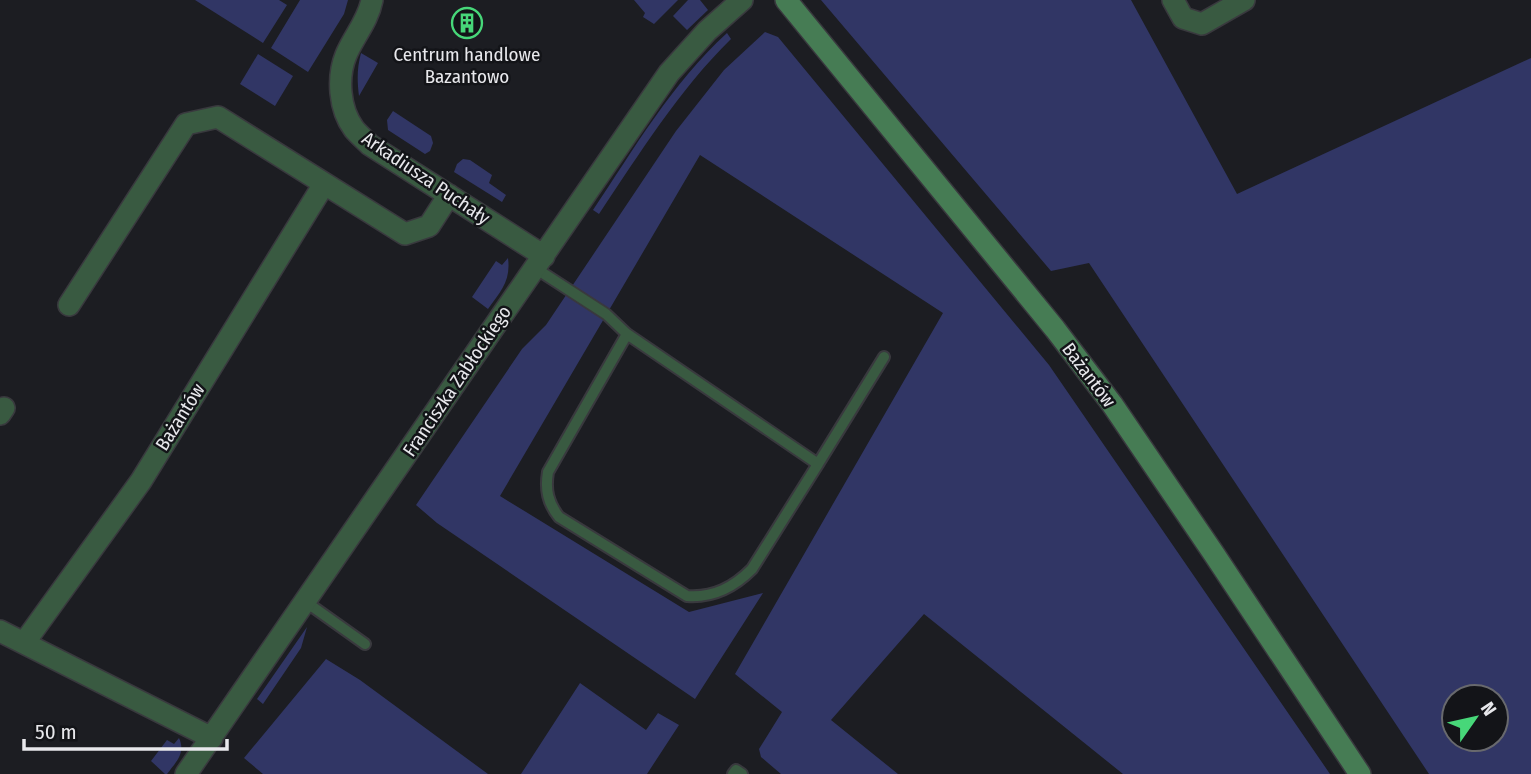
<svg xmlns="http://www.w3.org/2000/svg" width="1531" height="774" font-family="'Fira Sans Condensed',sans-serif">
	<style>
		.green { fill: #313665; fill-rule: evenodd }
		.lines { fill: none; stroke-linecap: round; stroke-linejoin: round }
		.lane-casing { stroke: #39393e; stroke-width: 14 }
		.street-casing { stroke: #39393e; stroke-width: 24 }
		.secondary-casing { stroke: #39393e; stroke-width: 24 }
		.lane { stroke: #395a41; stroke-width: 10 }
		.street { stroke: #395a41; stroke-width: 21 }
		.secondary { stroke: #467c54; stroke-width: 21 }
		.labels { text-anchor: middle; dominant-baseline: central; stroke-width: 5; stroke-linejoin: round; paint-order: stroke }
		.poi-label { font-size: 19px; fill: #e8e8ec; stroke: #131418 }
		.street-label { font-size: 19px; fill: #e8e8ec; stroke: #131418 }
	</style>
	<rect width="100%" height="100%" fill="#1c1d22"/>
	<!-- green -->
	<path class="green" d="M195 0H279L287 5 263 43Z
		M300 0H348L344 14 308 72 271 48Z
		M634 0H678L654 24 643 17 645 13Z
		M688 0H700L708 10 687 30 673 16Z
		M821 0H1131L1237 194 1531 58V774H1429L1089 263 1051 271ZM1496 697V739H1454V697Z
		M765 32 778 37 1049 365 1330 774H1123L924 614 831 720 898 774H781L761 757 759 749 782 712 735 674 943 313 700 155 500 496 689 612 763 593 695 699 437 523 416 505 522 349 546 325 676 131 724 70Z
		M727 33 731 39C679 90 640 153 599 214L593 210C634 149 672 83 727 33Z
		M361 53 378 63 359 96C357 80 357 68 361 53Z
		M258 54 293 76 275 106 240 84Z
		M393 111 431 136 433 143 430 151 425 154 388 130 387 120Z
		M463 159 470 160 492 175 489 183 506 195 502 202 454 172 457 164Z
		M508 258C511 281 501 291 488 309L472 297 496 261 502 265Z
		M307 627 301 648 263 704 257 699Z
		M326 659 360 680 488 774H263L244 758Z
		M580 683 646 730 658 713 679 725 647 774H521Z
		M179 738C186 753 176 762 167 774H165L151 761 167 740 174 744Z"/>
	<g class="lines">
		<!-- lane casing -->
		<g class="lane-casing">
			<path id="lane" d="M535 268 606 314 627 334 818 464 884 357
				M627 334 548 472C545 490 548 503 559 517L687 596C714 598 734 587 752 569L818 464
				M306 602 365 644
				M733 774 736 770 742 774"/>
		</g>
		<!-- street casing -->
		<g class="street-casing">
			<path id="street" d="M372 0C368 21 354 36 346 55 337 77 339 109 354 129 359 135 365 140 370 145L544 256
				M1173 0 1183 18 1202 24 1244 0
				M69 305 186 124 218 117 405 234 429 226 449 195
				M0 414 4 408
				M0 631 212 738
				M24 643 141 481 324 184
				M186 774 669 73 707 31 742 0"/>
		</g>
		<!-- secondary casing -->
		<g class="secondary-casing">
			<path id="secondary" d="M786 0 1055 329 1112 404 1214 554 1360 774"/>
		</g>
		<!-- lane -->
		<use href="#lane" class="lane"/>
		<!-- street -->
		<use href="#street" class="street"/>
		<!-- secondary -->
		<use href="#secondary" class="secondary"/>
	</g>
	<!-- icons -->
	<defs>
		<g id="building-ring" transform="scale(1.575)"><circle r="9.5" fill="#131418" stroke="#47d779" stroke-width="1.5"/><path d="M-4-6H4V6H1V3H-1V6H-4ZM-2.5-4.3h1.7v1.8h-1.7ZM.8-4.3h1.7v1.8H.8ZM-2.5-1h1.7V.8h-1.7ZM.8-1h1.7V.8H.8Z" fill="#47d779"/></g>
	</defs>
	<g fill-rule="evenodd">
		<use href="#building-ring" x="467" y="23"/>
	</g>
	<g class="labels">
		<!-- poi labels -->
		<g class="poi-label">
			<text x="467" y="54">Centrum handlowe<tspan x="467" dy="22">Bazantowo</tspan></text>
		</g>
		<!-- street labels -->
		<g class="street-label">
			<text transform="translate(426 178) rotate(34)">Arkadiusza Puchały</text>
			<text transform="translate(1089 375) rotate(53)">Bażantów</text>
			<text transform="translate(457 381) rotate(-56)">Franciszka Zabłockiego</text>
			<text transform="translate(180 417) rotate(-58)">Bażantów</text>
		</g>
	</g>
	<!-- north arrow -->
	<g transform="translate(1475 718) rotate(56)"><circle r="33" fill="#131418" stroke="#68696d" stroke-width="2"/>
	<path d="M0-5L12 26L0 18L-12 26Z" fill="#47d779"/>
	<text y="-10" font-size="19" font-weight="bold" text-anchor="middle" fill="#e8e8ec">N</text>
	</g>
	<!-- scale -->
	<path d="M24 739v10h203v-10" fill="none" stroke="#e8e8ec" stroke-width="3.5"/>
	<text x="35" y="739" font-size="21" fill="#e8e8ec" stroke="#131418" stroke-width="5" paint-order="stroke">50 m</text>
</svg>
